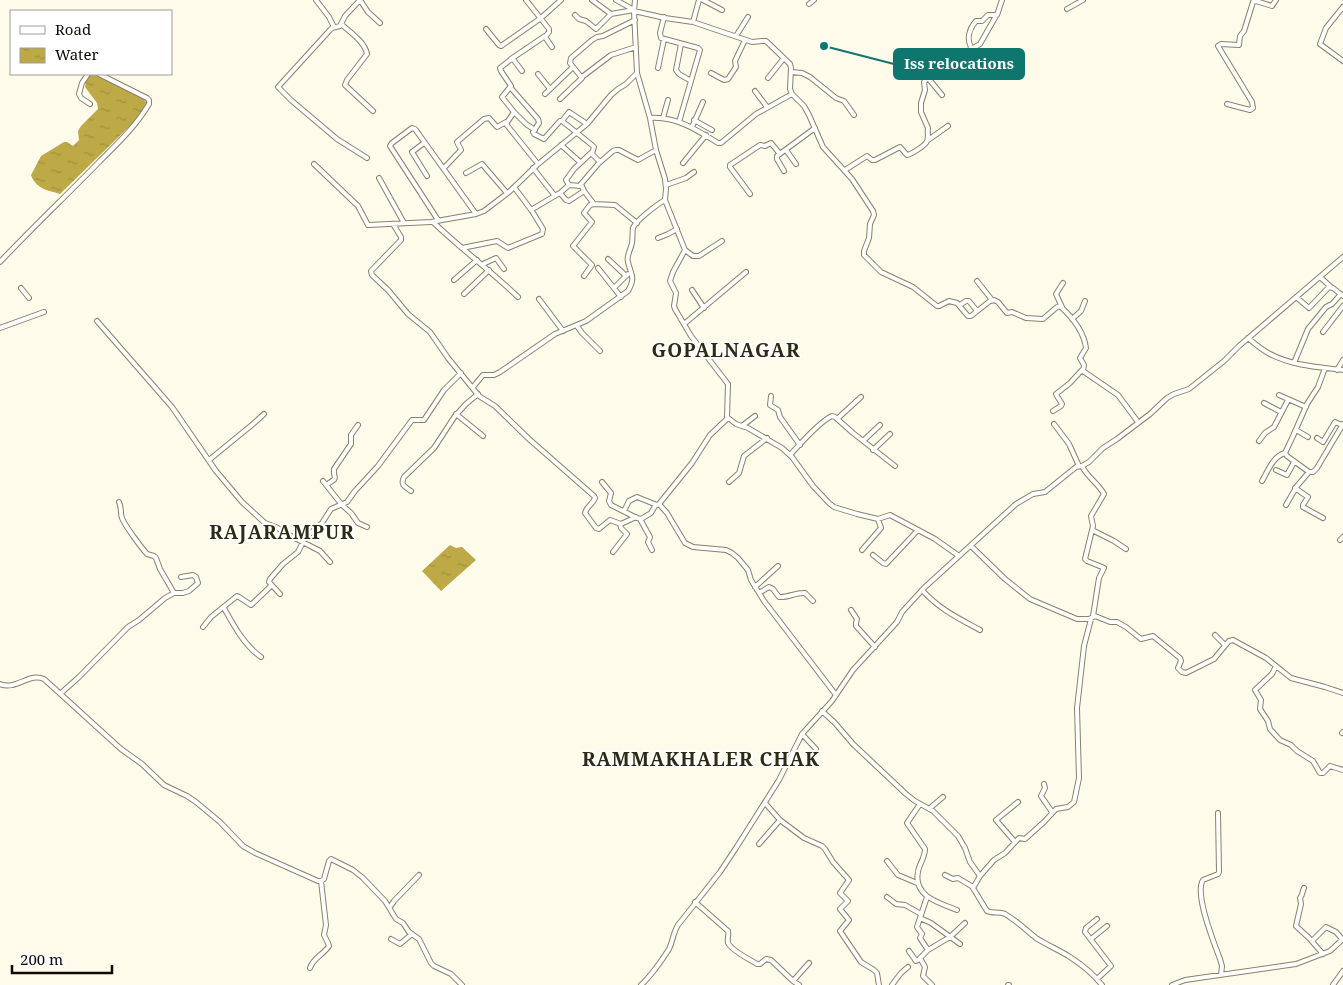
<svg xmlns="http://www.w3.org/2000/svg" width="1343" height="985" font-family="'Noto Serif',serif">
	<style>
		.water { fill: url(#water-ripples) }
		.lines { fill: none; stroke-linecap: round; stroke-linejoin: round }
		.minor-casing { stroke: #878268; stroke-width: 6 }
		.minor { stroke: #fff; stroke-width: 4 }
		.labels { text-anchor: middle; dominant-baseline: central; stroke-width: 4; stroke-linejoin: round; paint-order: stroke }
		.district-label { font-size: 19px; font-weight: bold; letter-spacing: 1px; fill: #2f2a13; stroke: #fff }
		.leader { fill: none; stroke: #0f766e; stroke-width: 2 }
		.callout-dot { fill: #0f766e; stroke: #fff; stroke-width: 2 }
		.callout { fill: #0f766e; stroke: #0f766e; stroke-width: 2 }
		.callout-label { font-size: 15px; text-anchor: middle; font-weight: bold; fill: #fff }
	</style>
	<defs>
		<pattern id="water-ripples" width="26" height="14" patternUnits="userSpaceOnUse" patternTransform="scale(1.25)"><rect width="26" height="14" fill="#bda946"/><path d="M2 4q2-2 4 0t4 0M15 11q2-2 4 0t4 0" fill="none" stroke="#a1903c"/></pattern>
	</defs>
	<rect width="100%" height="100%" fill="#fefbea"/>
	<!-- water -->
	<path class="water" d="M90 74H97L141 96 147 103 135 121 60 194C47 190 36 189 31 175L41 156 64 142H67L73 146 79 140 78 131 81 126 98 109 97 103 85 87 86 81Z
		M450 545 456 548 462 547 476 560 441 591 422 571Z"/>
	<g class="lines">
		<!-- minor casing -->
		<g class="minor-casing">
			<path id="minor" d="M316 0 329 17 334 27
				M360 0 345 16 340 26 332 28 330 30 278 87 292 101 337 139 367 158
				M360 0 368 12 380 23
				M526 0 549 29V32L545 37 552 47
				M592 0 611 14 634 10
				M616 0 634 10
				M635 0 634 11 637 73 650 118 656 150 665 179 666 189 665 200 685 250 673 272 670 281 676 293 674 306 675 309 691 336 728 384 727 417 736 424 748 428 782 448 792 457 813 486 829 503 834 507 857 514 878 519 890 515 935 539 959 556
				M703 0 722 10
				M809 4 814 0
				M1343 7 1326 28 1320 44 1343 61
				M1067 9 1083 0
				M634 11 665 18 693 22 752 42 762 41H766L790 64 791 68 790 89 792 94 804 106 809 115 823 147 852 179 873 211 874 215 870 224 869 238 864 251V255L881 272 913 287 937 306H939L949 301 957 303 968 316H971L990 301 994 300 998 302 1007 313 1012 312 1026 318 1043 319 1057 307 1060 306C1072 317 1084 332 1086 348L1080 358 1084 365 1083 371 1118 395 1138 422
				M575 15 579 19 586 21 596 29 611 14
				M664 17 660 33 661 38 698 48 700 50 679 122
				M693 22 699 0
				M341 24C350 32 365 42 367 54L347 80 345 85 373 111
				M486 29 499 45 501 46 541 18 561 0
				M736 36 748 17
				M681 44 676 70 679 74 691 81
				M970 50 980 44 996 16
				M511 59 545 36
				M658 68 664 39
				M522 71 513 59 510 60 500 68 501 71 511 86 502 97 514 112 506 124 538 164
				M791 72 802 73 810 77 836 98 844 101 854 115
				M711 73 724 80 728 79 736 67 735 61 745 40
				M88 74 82 83 79 94 81 98 90 104
				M538 74 550 89
				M582 77 611 55 636 47
				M768 78 784 58
				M928 78 942 95
				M510 87 538 119 539 123 533 132 534 134 544 139 560 121H562L592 145 594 147 592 154 600 162
				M755 91 767 107
				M545 94 573 67
				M560 99 582 78 570 63 571 58 592 40 597 37 603 36 635 20
				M1227 104 1250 110 1253 108 1252 102 1218 46 1221 44 1239 45 1240 36 1244 31 1253 2 1256 1 1272 6 1276 0
				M514 112 526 124 535 130
				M650 118C676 116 697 130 718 143H721L756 114 792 94
				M663 118 668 100
				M694 120 712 130
				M562 121 569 112 587 124
				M692 127 703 102
				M928 140 948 126
				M424 143 412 152 427 176
				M561 145 580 162
				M786 150 796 164
				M683 163 706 135
				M314 164 358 206 368 225 431 222 476 214 484 211 509 192 537 165 587 124 611 95 618 89 626 84 637 73
				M444 168 461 150 457 142 484 119 489 118 497 127 506 122
				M533 168 555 196
				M845 170 867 156 872 160H875L900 147 907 155C912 154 926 145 927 141 929 137 927 132 928 128L921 112V103L925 90 924 82 944 63 970 50 971 47C966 38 970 28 976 21H982L988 15H997L1002 0
				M784 171 777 159V156L815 128
				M466 173 482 164 507 193
				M379 178 404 223
				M569 185 566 180 574 169 592 152
				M666 185 686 178 694 172
				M560 193 569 185 581 186
				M750 194 730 167V165L760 145 765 146 771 143 780 154
				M594 204 584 191 581 184 599 163 613 151 616 150H619L638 160 656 150
				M531 210 558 194 560 193 566 200 569 201 584 191
				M438 220 390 146 392 143 412 128 415 129 476 214
				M433 222C460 248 491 271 518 297
				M393 224 401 237V240L371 271 372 275 388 290 408 314 430 332 448 358 479 396 495 406 529 439 594 496 595 498C593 504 586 507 585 513L596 528 599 529 610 520 621 524 636 517
				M658 238 668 234 677 229
				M462 248 497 241 508 248 542 234 543 229 532 211 514 187
				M685 250 693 256H699L722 241
				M608 259 626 276
				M0 262C32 228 67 195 100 161 117 144 137 125 149 104V100L147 98 99 74
				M483 264 496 258 504 269
				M598 268 621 297
				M584 276 592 265 573 246 592 222 584 213 590 205 594 204 615 205 637 223
				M1320 277 1331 287
				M454 280 477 260
				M977 281 992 300
				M21 288 29 298
				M614 288 628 274
				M692 290 704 308
				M464 294 489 270
				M1296 297 1309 308 1329 287 1333 288 1343 296
				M539 299 563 331
				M960 305 966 301H969L977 311
				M1062 307 1056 294 1063 283
				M1072 319 1081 311 1085 301
				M97 321 172 407 216 471 242 502 265 523 276 527 287 534 320 551 330 562
				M684 324 746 272
				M577 326 582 333 600 351
				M0 328 44 312
				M1323 332 1343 306
				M1248 338C1255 344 1262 350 1270 354 1293 366 1319 367 1343 370
				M1294 363 1308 329 1326 307 1332 304 1341 294
				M1337 370 1343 360
				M473 387 483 375H494L500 372 555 334 586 321 628 291C636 277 631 275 628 262 626 256 631 249 632 243 633 238 632 232 633 228 636 220 658 204 665 200
				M1279 395 1306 407
				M771 396 770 405 778 410 780 417 800 445
				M1264 403 1281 412
				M1053 411 1061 406 1062 404 1057 396 1056 394 1070 383 1082 370
				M456 414 483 436
				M728 418 710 435 692 463 659 504 667 513 685 543 693 547 726 550 732 553 738 558 748 570 751 580 764 601 836 695
				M837 419 861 397
				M1054 424 1069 444 1079 466
				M742 426 755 416
				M1296 430 1308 437
				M1317 438 1323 442 1335 422 1342 425
				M863 441 880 425
				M1259 441 1265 433 1274 427 1288 400
				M873 450 890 434
				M790 455C800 444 820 421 832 416L835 417 853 433 895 466
				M209 460 253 424 264 414
				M1082 466C1087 477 1098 483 1104 494L1091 516 1093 526 1085 559 1087 561 1102 567 1104 568 1099 578 1093 616
				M1276 470 1287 475 1294 462
				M1309 472H1313L1317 468 1343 424
				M323 481 342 505 351 513 358 523 367 527
				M1262 481C1268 471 1273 456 1285 453
				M602 482 611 493 609 501 611 505 637 518 641 519 651 513 655 506 659 504
				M729 482 739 473 744 456 767 438
				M326 485C340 476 333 481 334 469L351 444V435L358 425
				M1295 488 1308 497 1303 505V507L1323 518
				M411 491C405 487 400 485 404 477L434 448 455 416 466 404 478 394
				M119 502C122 509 120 513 122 518 125 526 141 547 147 554L154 556 156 558 160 569 174 593
				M1286 505 1297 486 1309 472 1287 456 1285 453 1293 436 1307 404 1318 387 1325 368
				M624 511 629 501 637 497 657 505
				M640 519 650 537 648 542 652 550
				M1092 530 1114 541 1126 549
				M1340 540 1343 537
				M971 546 1005 579 1030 599 1077 619H1089L1095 616 1110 622H1117L1126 627 1141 639 1153 636 1180 658 1181 661 1178 668 1182 672 1186 673 1214 659 1229 641 1233 640 1266 658 1291 678 1325 687 1343 693
				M862 550 881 528 878 519
				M613 552 627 534 621 528 620 524
				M873 555 883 563 886 564 918 530
				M755 587 778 566
				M922 590C939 609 958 618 980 630
				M759 593 769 587 773 589 779 597C788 598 796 592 805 593L813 601
				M280 594 269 582 270 579 283 564 298 552 305 538 322 523 331 509 347 502 355 491 378 466 412 420H424L444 390 461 373
				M224 608C234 626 244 645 261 657
				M851 610 857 619 856 623V626L875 647
				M203 627 211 617 237 596 239 597 251 605 271 586
				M1215 635 1225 645
				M1276 666 1272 674 1255 690 1261 700 1260 709 1268 721 1270 729 1280 740 1291 745 1297 751 1313 761 1320 773H1323L1330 766 1343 770
				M0 684C16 691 29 672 44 679L121 749 142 764 164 785 187 796 196 802 220 822 243 846 255 853 318 881H321L324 879 329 861 331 859 353 870 363 878 385 901 396 919 403 923 409 932 419 939 431 963 434 966 451 974 462 985
				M61 693 79 677 128 627 139 620 165 598 174 593H183L189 591 198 583 196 577 193 575 181 577
				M822 711 835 723 853 744 906 794 915 801 933 811 958 836 965 848 970 862 980 876 973 888 987 911C993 914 999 911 1005 914 1017 921 1026 930 1036 938 1047 945 1059 950 1070 957 1081 964 1094 975 1102 985
				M1342 733 1343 732
				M802 734 816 749
				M1044 784 1045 788 1041 796 1052 812
				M920 804 907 823 925 849C925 858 919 864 918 872 913 896 939 903 957 910
				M930 808 943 797
				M1218 813 1219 872 1218 874 1203 880C1194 894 1214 943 1220 959L1222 966 1221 975
				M780 820 804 838 822 846 825 849 833 862 849 880 840 893 848 901 840 909 849 920 840 931 861 962 874 970 877 973 879 985
				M1015 842 996 820 1018 802
				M759 844 780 820 765 803
				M887 861 898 875 917 883
				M945 875 953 879 958 878 973 887
				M980 876 994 860 1005 853 1019 838 1025 839 1044 822 1056 809 1068 807 1074 802 1079 778 1077 708 1084 646 1091 619
				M1304 888C1302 891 1303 895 1300 898L1301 904 1296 926 1309 938 1323 954
				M887 897 896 904 905 905 921 914
				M927 897 917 927 922 934 920 938 928 950 920 958 925 967 923 976 932 985
				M695 902 728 931C729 934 727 940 728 943 732 951 749 959 757 964H760L766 959 771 960 793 981 799 985
				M390 907 394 901 419 875
				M920 918 931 923 960 944
				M391 939 400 944 412 934
				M1091 939 1107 926
				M1312 941 1326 927 1336 932 1343 940
				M928 950 950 937 965 923
				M909 951 916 961 920 959
				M310 968C313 958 323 955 329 946L328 943 324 935 326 925 321 881
				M1097 979 1111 966 1085 932 1086 928 1097 919
				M793 981 809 963
				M641 985C650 977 663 959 669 949 673 941 673 933 678 925L720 872 736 848 779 780 802 734 832 701 853 670 897 622 902 612 924 588 1016 504 1033 494 1045 492 1076 467 1082 466 1089 462 1103 448 1117 439 1150 414 1167 398 1174 394 1189 389 1224 361 1239 346 1343 257
				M892 985 901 973 908 967
				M1008 985H1009
				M1172 985 1185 980 1296 964 1330 951 1343 939
				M1333 985 1343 971"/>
		</g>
		<!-- minor -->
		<use href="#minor" class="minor"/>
	</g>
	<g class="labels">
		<!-- district labels -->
		<g class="district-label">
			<text x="726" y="350">GOPALNAGAR</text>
			<text x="282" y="532">RAJARAMPUR</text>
			<text x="701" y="759">RAMMAKHALER CHAK</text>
		</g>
	</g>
	<!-- callouts -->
	<path class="leader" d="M824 46L894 64"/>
	<circle class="callout-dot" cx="824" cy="46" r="5"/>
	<rect class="callout" x="894" y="49" width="130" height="30" rx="5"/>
	<g class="callout-label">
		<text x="959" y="69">Iss relocations</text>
	</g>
	<!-- legend -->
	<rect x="10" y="10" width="162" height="65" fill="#ffffff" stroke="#9e9d9b"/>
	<rect x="20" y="26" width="25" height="8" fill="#ffffff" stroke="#9e9d9b"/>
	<text x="55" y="35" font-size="15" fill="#0d0b04">Road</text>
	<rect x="20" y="48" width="25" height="15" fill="url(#water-ripples)" stroke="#9e9d9b"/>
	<text x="55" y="60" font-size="15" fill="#0d0b04">Water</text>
	<!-- scale -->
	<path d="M12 965v8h100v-8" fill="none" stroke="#0d0b04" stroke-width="2.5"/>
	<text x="20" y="965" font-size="15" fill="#0d0b04" stroke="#ffffff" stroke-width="4" paint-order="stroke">200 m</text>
</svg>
